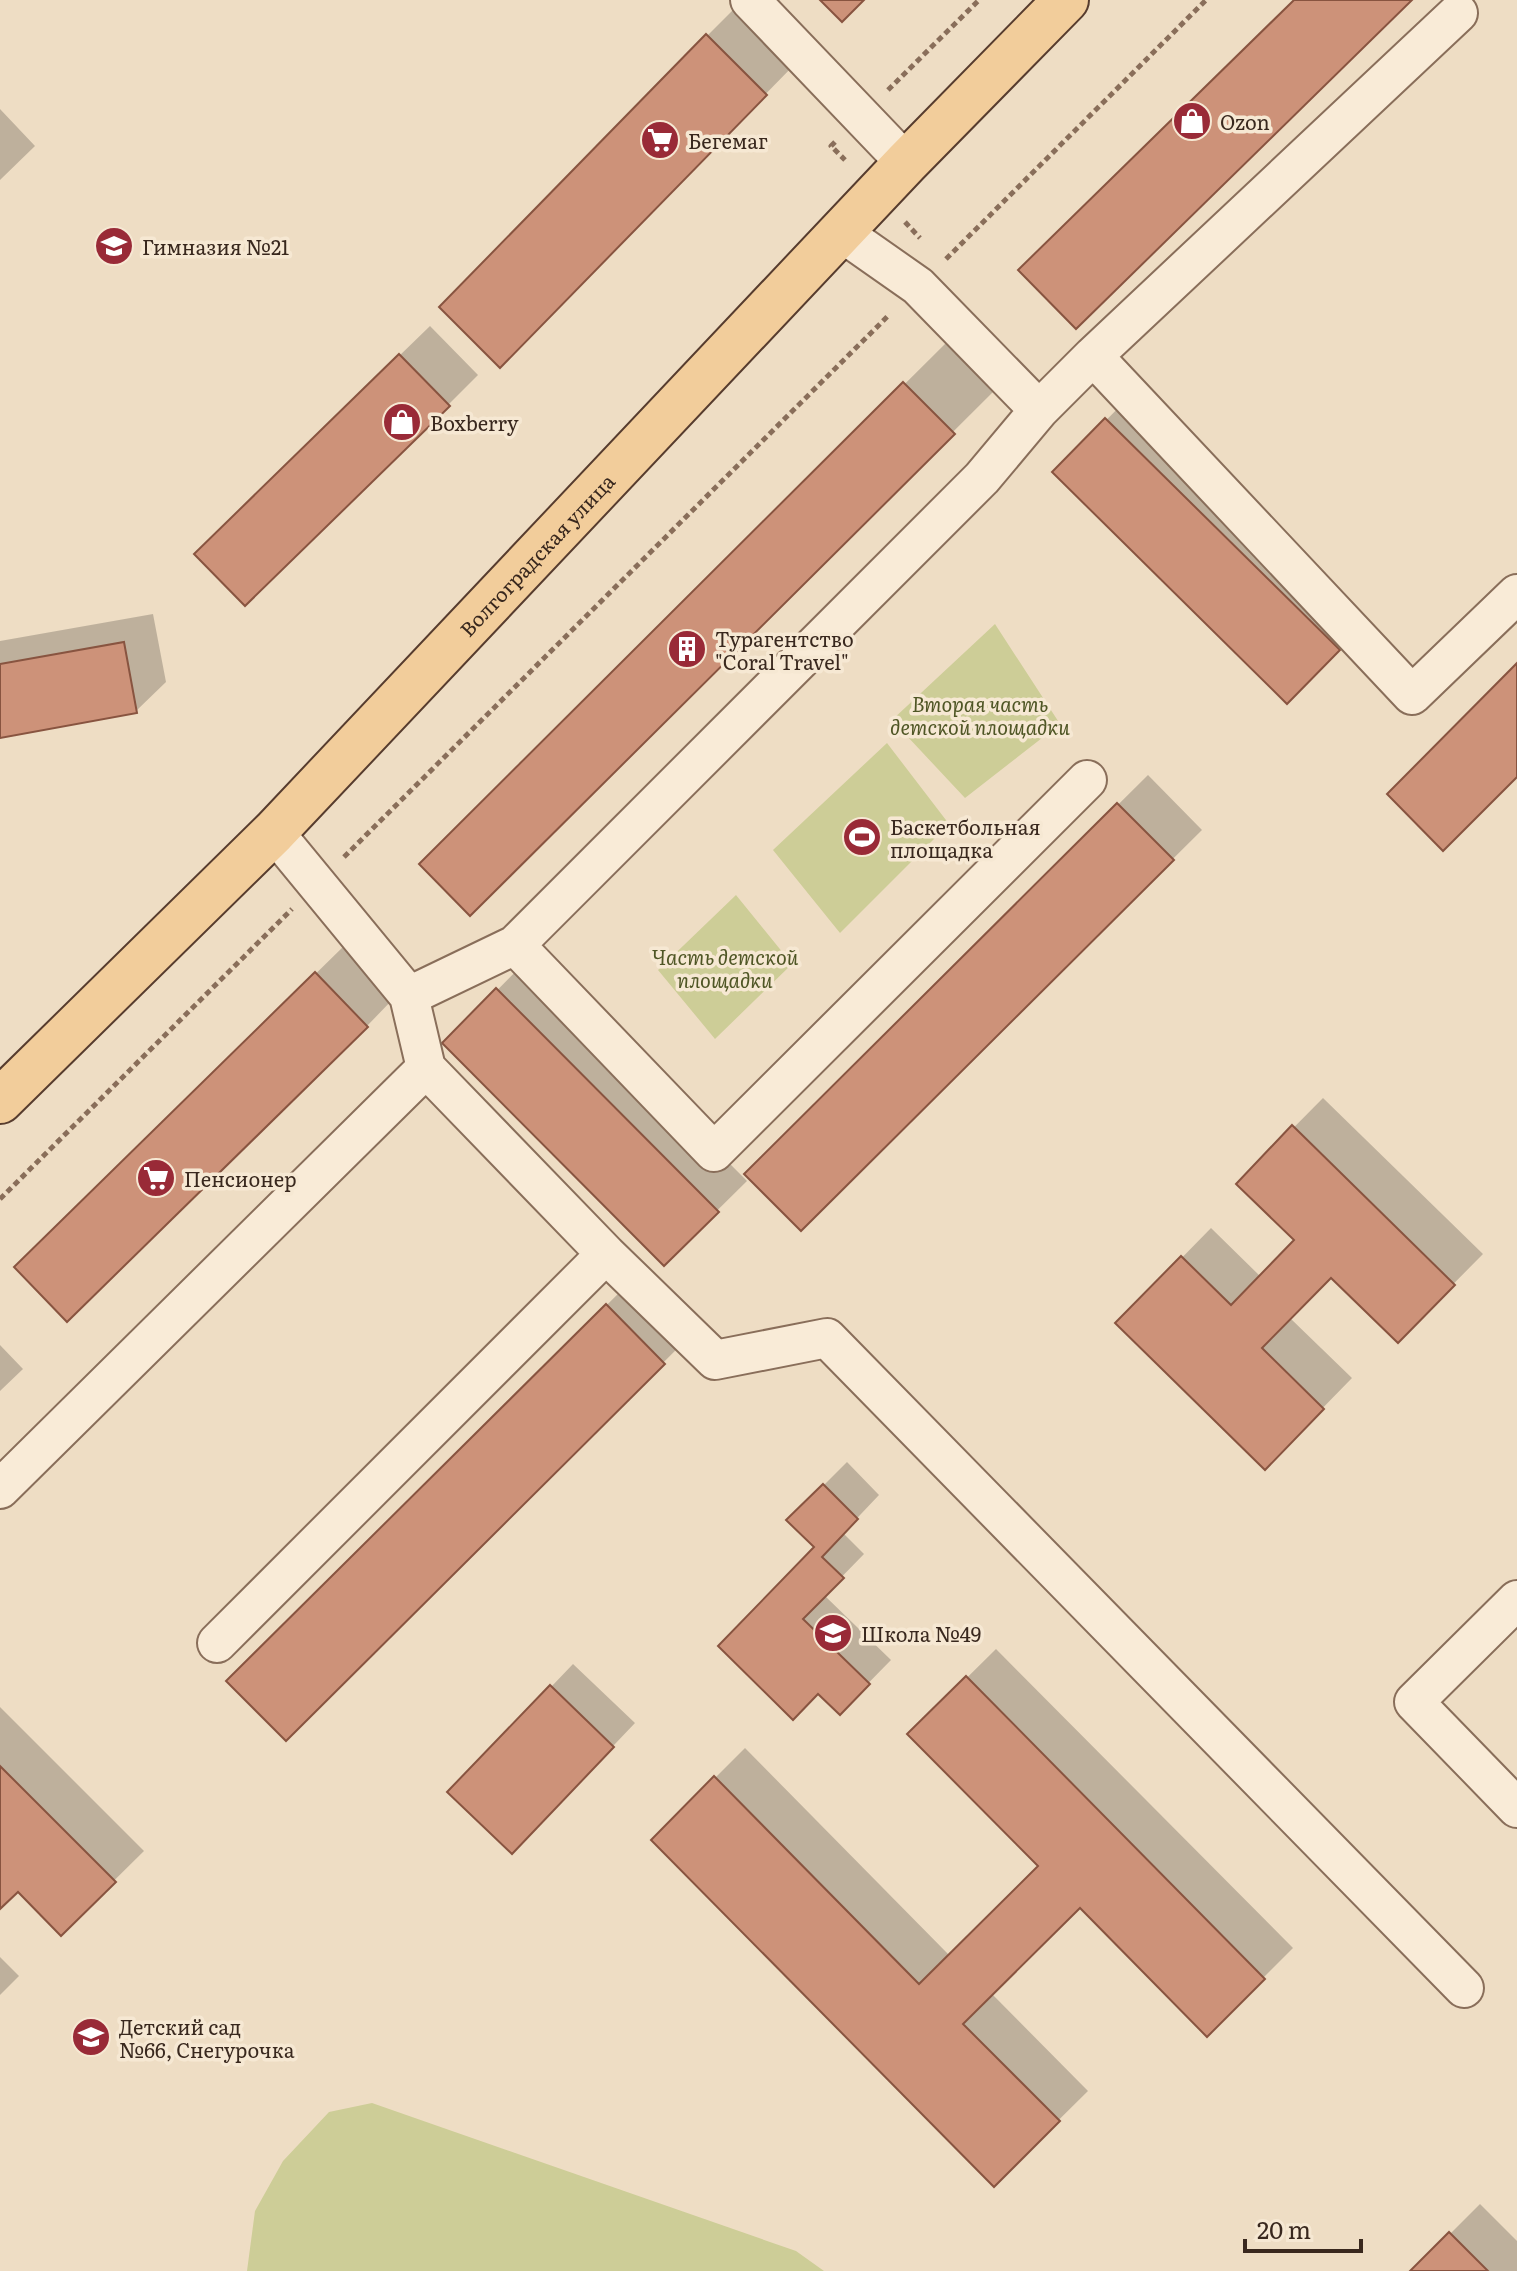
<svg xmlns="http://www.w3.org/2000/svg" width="1517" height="2271" font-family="Literata,serif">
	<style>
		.green { fill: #cdcd97 }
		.shadow { fill: #0003 }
		.building { fill: #cd9279; stroke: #885440; stroke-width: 2 }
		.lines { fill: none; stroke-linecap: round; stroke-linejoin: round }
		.minor-casing { stroke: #896e5a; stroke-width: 42 }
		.major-casing { stroke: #573c2e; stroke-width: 48 }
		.path { stroke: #896e5a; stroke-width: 5; stroke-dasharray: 6 4; stroke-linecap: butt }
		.minor { stroke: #f9ebd7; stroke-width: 38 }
		.major { stroke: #f2cd9b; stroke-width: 44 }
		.labels { text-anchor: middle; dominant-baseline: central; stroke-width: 7; stroke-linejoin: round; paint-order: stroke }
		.poi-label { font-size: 20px; fill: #39281e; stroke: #f6e8d3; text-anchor: start }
		.street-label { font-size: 20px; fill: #39281e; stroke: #f6e8d3 }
		.park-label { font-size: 20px; font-style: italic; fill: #4f5625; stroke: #f6e8d3 }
	</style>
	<rect width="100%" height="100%" fill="#eeddc4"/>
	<!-- green -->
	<path class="green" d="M995 624 1060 724 965 798 892 720Z
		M887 743 949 824 840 933 773 850Z
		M736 895 792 964 715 1039 658 970Z
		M372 2103 796 2251 824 2271H247L255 2211 283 2161 329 2112Z"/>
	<!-- shadow -->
	<path class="shadow" d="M737 6 795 64 530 336 707 36Z
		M0 109 35 146 0 180Z
		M430 326 478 375 448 405 226 524Z
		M946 343 994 391 470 913 422 864Z
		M1136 390 1368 620 1287 701 1055 472Z
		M153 614 166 682 136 711 0 736V641Z
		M1148 775 1202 830 801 1228 746 1174Z
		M346 944 396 996 367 1026 46 1238Z
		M527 960 747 1181 664 1263 445 1043Z
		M1323 1098 1483 1254 1398 1340 1332 1275 1290 1318 1352 1378 1265 1467 1118 1323 1211 1228 1261 1277 1297 1240 1238 1184Z
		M636 1276 693 1333 286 1738 229 1681Z
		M0 1345 23 1369 0 1391Z
		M847 1462 879 1495 843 1533 864 1554 824 1595 891 1660 840 1712 818 1692 721 1646 817 1547 789 1520Z
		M996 1649 1293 1948 1207 2034 1080 1905 991 1993 1088 2091 994 2184 653 1840 745 1748 950 1956 1040 1866 910 1734Z
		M573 1664 635 1723 534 1829 551 1687Z
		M0 1707 144 1851 61 1933 18 1889 0 1907Z
		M0 1957 19 1976 0 1995Z
		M1480 2204 1517 2241V2271H1413Z"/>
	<!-- building -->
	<path class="building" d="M820 0H864L842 22Z
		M1294 0H1412L1076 329 1018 270Z
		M706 34 767 95 500 368 439 307Z
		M399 354 450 406 245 606 194 554Z
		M903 382 955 434 470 916 419 864Z
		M1105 418 1340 650 1287 704 1052 472Z
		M124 642 137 713 0 738V664Z
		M1517 663V777L1443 851 1387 794Z
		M1117 803 1174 860 801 1231 744 1174Z
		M315 972 368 1027 67 1322 14 1267Z
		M496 988 719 1212 664 1266 442 1043Z
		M1292 1125 1455 1285 1398 1343 1331 1278 1262 1348 1324 1409 1265 1470 1115 1323 1181 1256 1231 1305 1294 1240 1236 1184Z
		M606 1304 665 1364 286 1741 226 1681Z
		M823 1484 858 1519 822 1557 844 1578 803 1619 870 1684 840 1715 818 1694 793 1720 718 1646 814 1547 786 1520Z
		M966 1676 1265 1979 1207 2037 1080 1908 963 2024 1060 2121 994 2187 651 1840 714 1776 919 1984 1038 1866 907 1734Z
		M550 1685 614 1747 512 1854 447 1792Z
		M0 1766 116 1882 61 1936 18 1892 0 1909Z
		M1449 2232 1488 2271H1410Z"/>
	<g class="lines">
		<!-- minor casing -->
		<g class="minor-casing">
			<path id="minor" d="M750 0 906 163
				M841 232 918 286 1039 410
				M1093 356 1412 695 1517 594
				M515 945 982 478 1039 410 1093 356 1458 13
				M409 996 515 945 714 1152 1087 780
				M606 1254 715 1360 827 1338 1464 1988
				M0 1489 426 1068
				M1517 1600 1414 1702 1517 1808
				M217 1643 606 1254 426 1068 409 996 274 832"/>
		</g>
		<!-- major casing -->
		<g class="major-casing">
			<g id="major">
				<path id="s1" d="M0 1101 274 832 906 163 1066 0"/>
			</g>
		</g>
		<!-- path -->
		<path class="path" d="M888 90 979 0
			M835 142 831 146 845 160
			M905 222 920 238
			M946 259 1206 0
			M344 857 890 314
			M0 1199 292 909"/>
		<!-- minor -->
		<use href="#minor" class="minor"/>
		<!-- major -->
		<use href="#major" class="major"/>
	</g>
	<!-- icons -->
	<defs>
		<g id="shop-disc" transform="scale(2)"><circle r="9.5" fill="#992a37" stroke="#f6e8d3"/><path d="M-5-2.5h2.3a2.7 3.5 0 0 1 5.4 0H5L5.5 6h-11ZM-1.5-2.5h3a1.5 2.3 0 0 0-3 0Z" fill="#fff"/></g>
		<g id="supermarket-disc" transform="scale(2)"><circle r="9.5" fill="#992a37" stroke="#f6e8d3"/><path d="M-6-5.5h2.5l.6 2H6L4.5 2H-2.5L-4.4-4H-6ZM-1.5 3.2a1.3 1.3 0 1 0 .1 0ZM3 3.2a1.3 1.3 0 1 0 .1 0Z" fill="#fff"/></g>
		<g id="school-disc" transform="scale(2)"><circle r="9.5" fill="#992a37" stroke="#f6e8d3"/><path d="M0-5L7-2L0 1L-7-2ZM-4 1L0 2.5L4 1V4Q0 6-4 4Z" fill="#fff"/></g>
		<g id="building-disc" transform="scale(2)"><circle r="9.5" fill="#992a37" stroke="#f6e8d3"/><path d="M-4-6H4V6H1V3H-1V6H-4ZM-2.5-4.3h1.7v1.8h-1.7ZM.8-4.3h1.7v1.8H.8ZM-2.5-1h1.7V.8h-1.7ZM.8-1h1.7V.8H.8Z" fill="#fff"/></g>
		<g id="stadium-disc" transform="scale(2)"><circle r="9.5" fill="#992a37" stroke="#f6e8d3"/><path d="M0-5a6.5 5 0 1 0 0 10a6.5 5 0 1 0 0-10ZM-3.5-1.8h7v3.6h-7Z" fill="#fff"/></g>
	</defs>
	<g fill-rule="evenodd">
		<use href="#shop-disc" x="1192" y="121"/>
		<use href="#supermarket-disc" x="660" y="140"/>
		<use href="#school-disc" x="114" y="246"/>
		<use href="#shop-disc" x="402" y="422"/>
		<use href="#building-disc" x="687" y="649"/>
		<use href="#stadium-disc" x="862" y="837"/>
		<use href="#supermarket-disc" x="156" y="1178"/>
		<use href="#school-disc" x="833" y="1633"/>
		<use href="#school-disc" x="91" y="2037"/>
	</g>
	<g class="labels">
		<!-- poi labels -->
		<g class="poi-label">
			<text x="1220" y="121">Ozon</text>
			<text x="688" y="140">Бегемаг</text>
			<text x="142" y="246">Гимназия №21</text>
			<text x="430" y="422">Boxberry</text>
			<text x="715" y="638">Турагентство<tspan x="715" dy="23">"Coral Travel"</tspan></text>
			<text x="890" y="826">Баскетбольная<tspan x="890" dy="23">площадка</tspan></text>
			<text x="184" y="1178">Пенсионер</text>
			<text x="861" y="1633">Школа №49</text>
			<text x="119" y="2026">Детский сад<tspan x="119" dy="23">№66, Снегурочка</tspan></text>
		</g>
		<!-- street labels -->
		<g class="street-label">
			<text stroke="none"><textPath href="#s1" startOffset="766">Волгоградская улица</textPath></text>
		</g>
		<!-- park labels -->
		<g class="park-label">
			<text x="980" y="703">Вторая часть<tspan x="980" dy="23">детской площадки</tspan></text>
			<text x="725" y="956">Часть детской<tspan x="725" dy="23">площадки</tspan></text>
		</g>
	</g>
	<!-- scale -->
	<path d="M1245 2239v12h116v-12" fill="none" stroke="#39281e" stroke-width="4"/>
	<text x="1257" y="2239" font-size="24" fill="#39281e" stroke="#f6e8d3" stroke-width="6" paint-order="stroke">20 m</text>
</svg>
